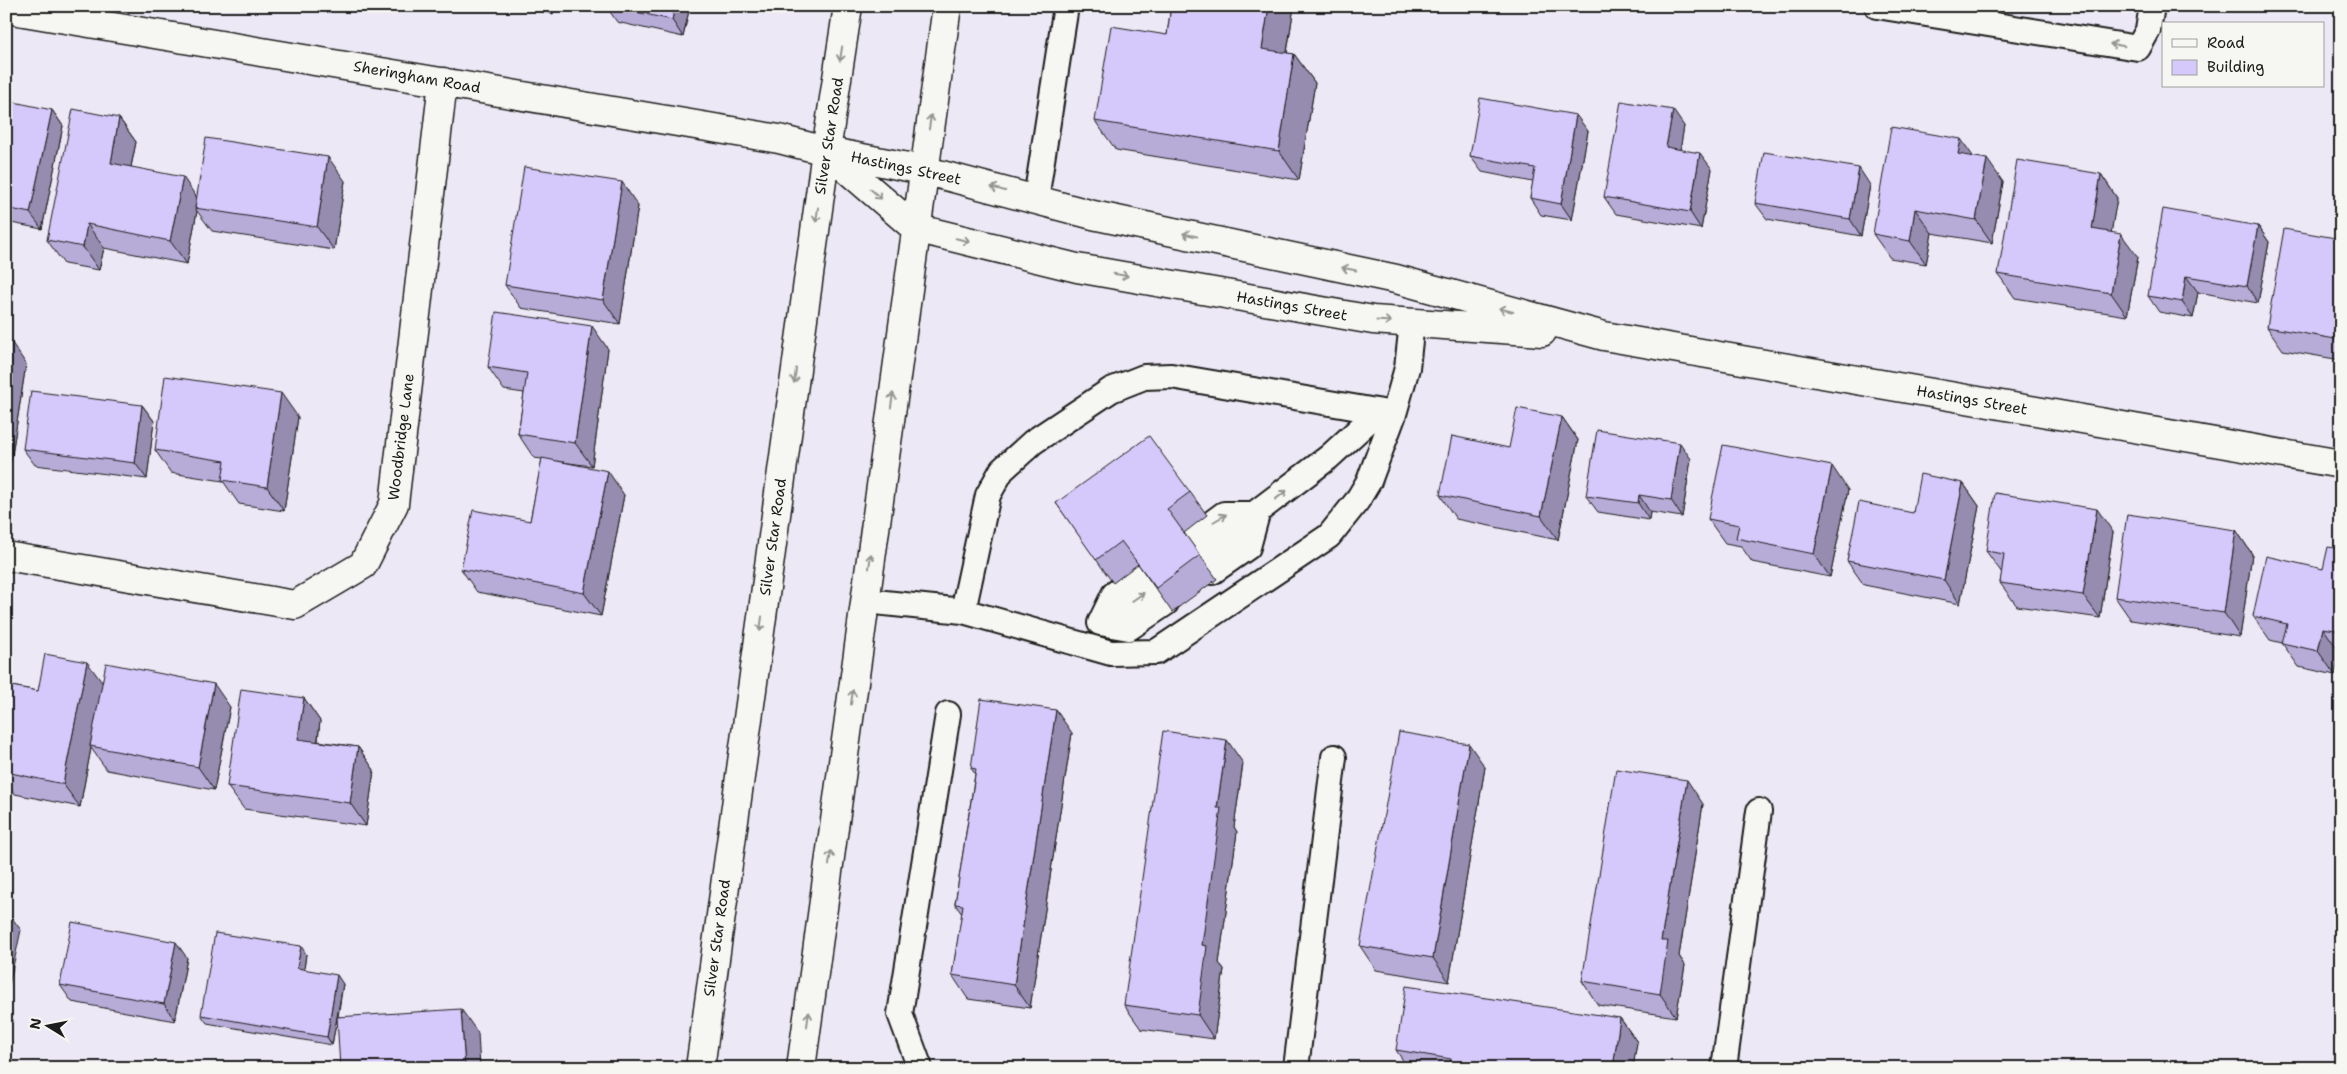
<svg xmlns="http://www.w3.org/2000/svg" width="2347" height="1074" font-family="'Shantell Sans',sans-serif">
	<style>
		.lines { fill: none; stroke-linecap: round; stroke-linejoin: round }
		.lane-casing { stroke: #1c1c1c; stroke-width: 28 }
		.street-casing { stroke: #1c1c1c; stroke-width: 31 }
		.secondary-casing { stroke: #1c1c1c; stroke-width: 31 }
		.lane { stroke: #f6f6f2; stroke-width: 24 }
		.street { stroke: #f6f6f2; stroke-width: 28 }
		.secondary { stroke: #f6f6f2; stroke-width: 28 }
		.wall { fill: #b7acd8; stroke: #1c1c1c }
		.shaded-wall { fill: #958cb0; stroke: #1c1c1c }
		.building { fill: #d5c8fb; stroke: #1c1c1c }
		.oneway { stroke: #949492 }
		.labels { text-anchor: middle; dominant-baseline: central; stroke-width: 5; stroke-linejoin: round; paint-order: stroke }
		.street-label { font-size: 15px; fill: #1c1c1c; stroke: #f6f6f2 }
	</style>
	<rect width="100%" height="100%" fill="#ece8f5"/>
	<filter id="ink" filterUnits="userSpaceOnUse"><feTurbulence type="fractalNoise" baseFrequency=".02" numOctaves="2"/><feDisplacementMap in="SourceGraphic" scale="10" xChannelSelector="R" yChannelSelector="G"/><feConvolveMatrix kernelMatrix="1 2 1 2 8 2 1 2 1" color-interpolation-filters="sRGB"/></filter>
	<g filter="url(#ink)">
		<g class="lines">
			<!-- lane casing -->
			<g class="lane-casing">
				<path id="lane" d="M1877 6 2138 48 2148 30 2152 6
					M1036 199 1066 6
					M1189 540 1224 514H1257L1248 547 1212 572
					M1200 555 1329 457 1378 412
					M1144 573 1114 594 1100 623 1129 628 1166 603
					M865 601 963 611 988 495 1002 470 1033 442 1111 390 1144 377 1171 376 1394 414 1407 368 1412 323
					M1120 609 1154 586
					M963 611 1111 653 1156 652 1329 536 1357 501 1369 481 1394 414
					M920 1068 900 1014 948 714
					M1296 1068 1334 757
					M1724 1068 1759 811"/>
			</g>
			<!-- street casing -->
			<g class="street-casing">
				<path id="street" d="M6 9 779 139 826 151
					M6 556 295 605 363 565 394 504 443 82"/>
			</g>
			<!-- secondary casing -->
			<g class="secondary-casing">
				<path id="secondary" d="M826 151 923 170 1093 215 1396 279 1604 336 2341 464
					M826 151 915 228 1077 268 1373 320 1542 332
					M700 1068 826 151 848 6
					M801 1068 947 6"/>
			</g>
			<!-- lane -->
			<use href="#lane" class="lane"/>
			<!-- street -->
			<use href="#street" class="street"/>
			<!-- secondary -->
			<use href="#secondary" class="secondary"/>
		</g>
		<!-- wall -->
		<path class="wall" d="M516 6H554L553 14Z
			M606 6H690L683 37 617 22Z
			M1171 6H1294L1287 53 1294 54 1315 83 1299 180 1116 150 1095 121 1167 35Z
			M52 110 63 126 42 229 6 222V113Z
			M119 118 136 142 131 167 197 197 345 181 334 250 212 231 197 211 187 264 104 248 99 270 64 264 47 240Z
			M1684 126 1680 149 1712 169 1701 229 1616 214 1604 197Z
			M1588 131 1572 220 1541 215 1530 198 1533 182 1482 172 1470 156Z
			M1973 157 2003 182 1992 243 1932 233 1926 264 1890 258 1873 234Z
			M2101 174 2117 198 2111 232 2138 257 2127 316 2015 298 1998 274Z
			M1870 185 1861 236 1767 219 1755 203Z
			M638 206 620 324 521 308 505 285Z
			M2258 226 2269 242 2258 303 2198 292 2193 318 2159 312 2148 296Z
			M2341 239V360L2283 350 2267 327Z
			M6 339 26 364 11 461H6Z
			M608 349 592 466 554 461 624 495 601 616 477 592 461 569 530 521 542 459 534 458 518 434 524 393 504 390 488 367Z
			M142 405 154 421 147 479 35 465 23 449Z
			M298 417 284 511 239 504 223 481 171 473 155 450Z
			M1562 417 1578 440 1558 540 1456 519 1440 495 1509 448Z
			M1691 459 1682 517 1650 512 1649 520 1598 512 1586 496Z
			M1963 483 1979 506 1960 604 1864 585 1847 561 1913 513Z
			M1848 490 1830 577 1752 562 1741 546 1725 543 1708 519Z
			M1190 492 1207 515 1184 533 1217 579 1172 612 1138 564 1113 583 1056 503Z
			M2236 530 2252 554 2240 637 2131 620 2115 597Z
			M2113 532 2100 618 2017 606 2000 583 2002 573 1986 551Z
			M2341 549V651H2339L2335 675 2299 667 2282 643 2270 640 2253 616 2323 569Z
			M102 683 230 707 214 790 107 770 91 748 80 807 15 794 6 782V685L38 691Z
			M304 698 320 721 318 741 358 747 374 770 366 826 244 809 227 786Z
			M1072 733 1030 1008 968 999 952 975 962 914 955 904 975 774 971 768Z
			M1243 763 1234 827 1237 832 1219 963 1224 969 1214 1039 1141 1029 1124 1005Z
			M1485 767 1449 982 1376 970 1360 946Z
			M1703 804 1679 956 1685 965 1676 1017 1598 1005 1582 981Z
			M306 954 304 969 343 984 338 1017 478 1033 337 1017 332 1045 207 1023 201 1015Z
			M187 958 175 1021 72 1002 60 985Z
			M1620 1018 1637 1042 1633 1068H1408L1396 1050Z"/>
		<!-- shaded-wall -->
		<path class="shaded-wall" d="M548 6H554L553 14Z
			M675 6H690L683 37 672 20Z
			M1269 6H1294L1283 78 1262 49Z
			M1294 54 1315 83 1299 180 1279 151Z
			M52 110 63 126 42 229 30 213Z
			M1673 110 1684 126 1678 163 1666 147Z
			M1576 115 1588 131 1572 220 1561 204Z
			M119 118 136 142 127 186 111 163Z
			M1961 139 1977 162 1958 154Z
			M1700 153 1712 169 1701 229 1690 212Z
			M328 157 345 181 334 250 317 227Z
			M1987 159 2003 182 1992 243 1976 220Z
			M1859 168 1870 185 1861 236 1850 219Z
			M2101 174 2117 198 2108 252 2092 229Z
			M183 177 199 201 195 208 197 211 187 264 170 241Z
			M622 182 638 206 620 324 603 300Z
			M1915 209 1932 233 1926 264 1910 241Z
			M87 224 104 248 99 270 83 247Z
			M2258 226 2269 242 2258 303 2247 286Z
			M2121 234 2138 257 2127 316 2111 293Z
			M2186 276 2198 292 2193 318 2182 302Z
			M592 326 608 349 592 466 575 443Z
			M10 340 26 364 11 461 6 454V363Z
			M281 393 298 417 284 511 267 487Z
			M142 405 154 421 147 479 135 463Z
			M1562 417 1578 440 1558 540 1541 516Z
			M1680 443 1691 459 1682 517 1671 500Z
			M1832 466 1848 490 1830 577 1814 554Z
			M608 471 624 495 601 616 584 593Z
			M1963 483 1979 506 1960 604 1944 580Z
			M1639 495 1650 512 1649 520 1638 503Z
			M2097 509 2113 532 2100 618 2083 595Z
			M2236 530 2252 554 2240 637 2224 613Z
			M2323 628 2339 651 2335 675 2318 651Z
			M87 662 104 685 90 746 91 748 80 807 63 784Z
			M214 684 230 707 214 790 198 767Z
			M304 698 320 721 315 762 298 739Z
			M1056 710 1072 733 1030 1008 1014 985Z
			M1227 740 1243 763 1234 827 1237 832 1219 963 1224 969 1214 1039 1198 1015 1202 945 1217 808Z
			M1469 744 1485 767 1449 982 1433 958Z
			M358 747 374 770 366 826 350 803Z
			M1687 780 1703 804 1679 956 1685 965 1676 1017 1660 994 1661 941Z
			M9 914 21 930 6 999V927Z
			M176 942 187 958 175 1021 164 1004Z
			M301 946 306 954 303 977 297 968Z
			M337 975 343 984 332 1045 327 1037Z
			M461 1009 478 1033 480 1068H465Z
			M1620 1018 1637 1042 1633 1068H1613Z"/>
		<!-- building -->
		<path class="building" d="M609 6H675L672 20Z
			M1171 6H1269L1262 49 1294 54 1279 151 1095 121 1111 26 1167 35Z
			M1480 98 1576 115 1561 204 1530 198 1535 168 1470 156Z
			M9 101 52 110 30 213 6 208V113Z
			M1621 101 1673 110 1666 147 1700 153 1690 212 1604 197Z
			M73 109 119 118 111 163 183 177 170 241 87 224 83 247 47 240Z
			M1891 127 1961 139 1958 154 1987 159 1976 220 1915 209 1910 241 1873 234Z
			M206 138 328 157 317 227 195 208Z
			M1764 152 1859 168 1850 219 1755 203Z
			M2017 160 2101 174 2092 229 2121 234 2111 293 1998 274Z
			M524 167 622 182 603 300 505 285Z
			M2163 209 2258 226 2247 286 2186 276 2182 302 2148 296Z
			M2284 229 2341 239V340L2267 327Z
			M496 312 592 326 575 443 518 434 527 373 488 367Z
			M6 339 10 340 6 363Z
			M165 376 281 393 267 487 222 480 225 461 155 450Z
			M31 391 142 405 135 463 23 449Z
			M1517 408 1562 417 1541 516 1440 495 1452 436 1509 448Z
			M1597 430 1680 443 1671 500 1639 495 1638 503 1586 496Z
			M1149 436 1190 492 1167 509 1200 555 1156 588 1121 541 1096 560 1056 503Z
			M1723 445 1832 466 1814 554 1736 538 1739 525 1708 519Z
			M542 458 608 471 584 593 461 569 473 510 530 521Z
			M1920 474 1963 483 1944 580 1847 561 1859 502 1913 513Z
			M1995 493 2097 509 2083 595 2000 583 2004 554 1986 551Z
			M2127 514 2236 530 2224 613 2115 597Z
			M2328 547 2341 549V631L2323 628 2318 651 2282 643 2287 624 2253 616 2266 556 2323 569Z
			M45 654 87 662 63 784 6 772V685L38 691Z
			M106 663 214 684 198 767 90 746Z
			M241 689 304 698 298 739 358 747 350 803 227 786Z
			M981 699 1056 710 1014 985 952 975 963 905 955 904 976 769 971 768Z
			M1163 731 1227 740 1217 808H1221L1202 945 1207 946 1198 1015 1124 1005Z
			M1399 732 1469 744 1433 958 1360 946Z
			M1616 769 1687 780 1661 941H1668L1660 994 1582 981Z
			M6 913 9 914 6 927Z
			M72 922 176 942 164 1004 60 985Z
			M215 933 301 946 297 968 337 975 327 1037 201 1015Z
			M1406 986 1620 1018 1613 1068H1465L1450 1066 1451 1059 1396 1050Z
			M461 1009 465 1068H340L337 1017Z"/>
		<!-- one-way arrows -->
		<defs><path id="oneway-shaft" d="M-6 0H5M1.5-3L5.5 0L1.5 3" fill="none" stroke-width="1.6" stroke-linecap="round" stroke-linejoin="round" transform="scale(1.25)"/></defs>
		<g class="oneway">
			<use href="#oneway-shaft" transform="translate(2117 45) rotate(-171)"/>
			<use href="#oneway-shaft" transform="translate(841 54) rotate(99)"/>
			<use href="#oneway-shaft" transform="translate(930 122) rotate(-82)"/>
			<use href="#oneway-shaft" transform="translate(998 189) rotate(-165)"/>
			<use href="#oneway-shaft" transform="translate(876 194) rotate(41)"/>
			<use href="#oneway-shaft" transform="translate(817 215) rotate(98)"/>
			<use href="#oneway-shaft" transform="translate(1190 235) rotate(-168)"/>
			<use href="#oneway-shaft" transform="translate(963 240) rotate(14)"/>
			<use href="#oneway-shaft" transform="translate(1349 269) rotate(-168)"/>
			<use href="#oneway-shaft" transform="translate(1121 275) rotate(10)"/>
			<use href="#oneway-shaft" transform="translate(1506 310) rotate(-165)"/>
			<use href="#oneway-shaft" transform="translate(1384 321) rotate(4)"/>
			<use href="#oneway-shaft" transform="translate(795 376) rotate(98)"/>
			<use href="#oneway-shaft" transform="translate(892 400) rotate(-82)"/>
			<use href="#oneway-shaft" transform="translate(1281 495) rotate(-38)"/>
			<use href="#oneway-shaft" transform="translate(1220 518) rotate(-30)"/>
			<use href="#oneway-shaft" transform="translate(870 561) rotate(-82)"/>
			<use href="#oneway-shaft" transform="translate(1138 597) rotate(-35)"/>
			<use href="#oneway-shaft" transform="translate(761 624) rotate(98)"/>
			<use href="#oneway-shaft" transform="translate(852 697) rotate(-82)"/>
			<use href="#oneway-shaft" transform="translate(830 858) rotate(-82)"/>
			<use href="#oneway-shaft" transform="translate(808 1019) rotate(-82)"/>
		</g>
	</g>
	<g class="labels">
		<!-- street labels -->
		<g class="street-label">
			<text transform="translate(417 77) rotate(10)">Sheringham Road</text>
			<text transform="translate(829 136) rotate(-81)">Silver Star Road</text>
			<text transform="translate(906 168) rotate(12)">Hastings Street</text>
			<text transform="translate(1292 306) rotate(10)">Hastings Street</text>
			<text transform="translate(1972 400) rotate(10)">Hastings Street</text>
			<text transform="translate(401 437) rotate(-83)">Woodbridge Lane</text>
			<text transform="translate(773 537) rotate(-82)">Silver Star Road</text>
			<text transform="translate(717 938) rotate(-82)">Silver Star Road</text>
		</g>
	</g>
	<!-- margin -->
	<rect width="2347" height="1074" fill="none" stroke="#f6f6f2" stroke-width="25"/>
	<rect x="12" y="12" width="2322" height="1049" fill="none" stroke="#1c1c1c" stroke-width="2" filter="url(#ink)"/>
	<!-- legend -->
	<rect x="2162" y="22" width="162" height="65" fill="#f6f6f2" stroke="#9f9f9c"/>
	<rect x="2172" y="39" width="25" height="8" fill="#f6f6f2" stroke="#9f9f9c"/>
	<text x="2207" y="48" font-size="15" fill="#1c1c1c">Road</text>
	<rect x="2172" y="60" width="25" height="15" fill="#d5c8fb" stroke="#9f9f9c"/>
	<text x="2207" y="72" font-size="15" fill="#1c1c1c">Building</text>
	<!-- north arrow -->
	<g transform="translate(48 1026) rotate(280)" stroke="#f6f6f2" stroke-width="4" paint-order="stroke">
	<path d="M0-4L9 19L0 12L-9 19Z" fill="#1c1c1c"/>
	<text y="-8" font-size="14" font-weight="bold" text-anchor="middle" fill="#1c1c1c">N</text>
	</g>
</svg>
